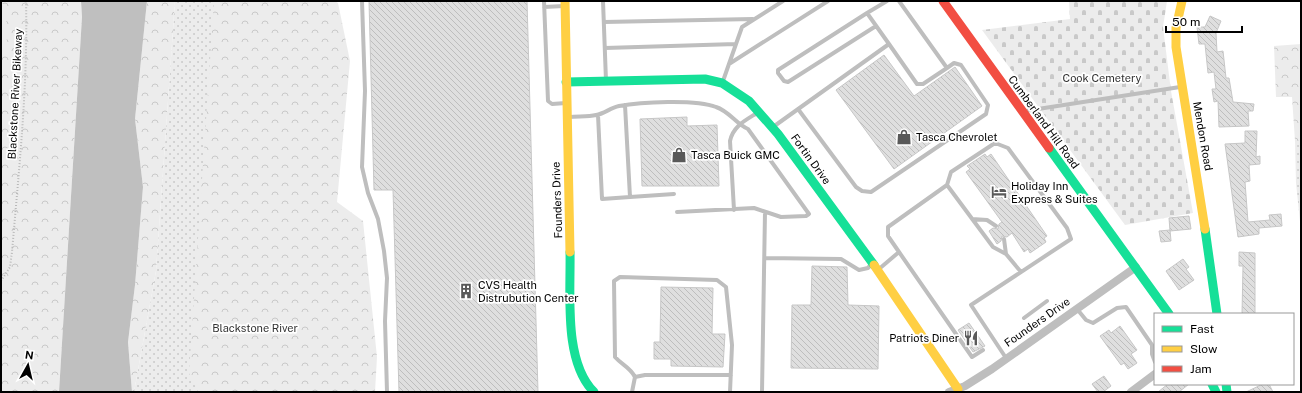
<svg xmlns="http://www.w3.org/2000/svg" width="1302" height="393" font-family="'Public Sans',sans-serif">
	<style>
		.grass { fill: url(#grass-dots) }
		.forest { fill: url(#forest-crowns) }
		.cemetery { fill: url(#cemetery-stones) }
		.garden { fill: #ececec }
		.water { fill: #bfbfbf }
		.building { fill: url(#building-back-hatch); stroke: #c7c7c7 }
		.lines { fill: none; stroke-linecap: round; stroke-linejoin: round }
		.path { stroke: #b9b9b9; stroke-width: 2; stroke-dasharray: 1 2; stroke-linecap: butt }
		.lane { stroke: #bebebe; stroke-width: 4 }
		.street { stroke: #bebebe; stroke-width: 8 }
		.fast { stroke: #16e098; stroke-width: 9 }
		.slow { stroke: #ffcf43; stroke-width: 9 }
		.jam { stroke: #f24e42; stroke-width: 9 }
		.labels { text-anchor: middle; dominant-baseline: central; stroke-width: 3.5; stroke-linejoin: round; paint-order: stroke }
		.park-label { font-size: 11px; fill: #333; stroke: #fff }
		.street-label { font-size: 11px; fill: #000; stroke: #fff }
		.poi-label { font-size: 11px; fill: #000; stroke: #fff; text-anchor: start }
	</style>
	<defs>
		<pattern id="grass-dots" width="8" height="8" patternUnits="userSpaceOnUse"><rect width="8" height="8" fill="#ececec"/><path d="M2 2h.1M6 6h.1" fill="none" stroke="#c9c9c9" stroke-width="1.8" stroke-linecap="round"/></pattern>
		<pattern id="forest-crowns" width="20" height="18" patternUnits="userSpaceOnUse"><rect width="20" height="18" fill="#ececec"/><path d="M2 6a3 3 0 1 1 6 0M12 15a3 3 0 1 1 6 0" fill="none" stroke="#c9c9c9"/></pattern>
		<pattern id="cemetery-stones" width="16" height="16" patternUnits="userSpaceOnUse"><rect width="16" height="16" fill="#ececec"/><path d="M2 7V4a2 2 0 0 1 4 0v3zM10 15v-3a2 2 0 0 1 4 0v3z" fill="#c9c9c9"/></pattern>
		<pattern id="building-back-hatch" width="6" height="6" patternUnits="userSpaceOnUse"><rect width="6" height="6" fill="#dfdfdf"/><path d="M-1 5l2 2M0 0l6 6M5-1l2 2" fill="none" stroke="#bebebe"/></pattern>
	</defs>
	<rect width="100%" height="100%" fill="#fff"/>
	<!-- grass -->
	<path class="grass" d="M175 1H237L304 392H134L156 271Z
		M1295 141H1301V231L1296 183Z"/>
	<!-- forest -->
	<path class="forest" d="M1 1H81L82 17 59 392H1Z
		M147 1H175L156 271 134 392H132L128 342 135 285 143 187 135 119Z
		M214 1H335L338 3 350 61 337 202 363 221 377 357 375 392H198L189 373Z
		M1301 44V141H1295L1292 97H1276L1274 46Z"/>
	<!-- cemetery -->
	<path class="cemetery" d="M1069 1H1167L1163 27 1171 91 1193 213 1125 225 982 30 1070 19Z"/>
	<!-- garden -->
	<path class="garden" d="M1 4H6L7 53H1Z"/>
	<!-- water -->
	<path class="water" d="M81 1H147L135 119 143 187 135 285 128 342 132 392H59L82 17Z"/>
	<!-- building -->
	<path class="building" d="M369 1H527L538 392H399L393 190H374Z
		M1210 16 1221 21 1216 33 1217 52 1223 51 1226 78H1229L1233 102 1254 104 1253 111H1248L1249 126 1219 127 1218 101 1214 102 1212 89H1216L1214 72 1208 73 1205 44H1199L1197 27H1205Z
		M884 55 914 96 955 67 982 106 894 169 836 90Z
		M687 117V126L717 125 719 186H642L640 119Z
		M1245 131H1257L1256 157 1260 156V164L1249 165 1250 181 1245 182 1248 222 1270 220 1269 215 1281 214 1282 226 1259 228V234L1238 237 1225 144 1245 143Z
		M985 154 987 157 991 154 1047 236 1044 238 1046 242 1030 253 1028 249 1024 252 1012 233 1007 237 1002 236 1001 241 997 244 989 231 993 228 998 229 999 224 1002 222 966 172 970 169 967 166Z
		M1189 216 1191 229 1170 231 1169 218Z
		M1170 230 1171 241 1161 242 1159 231Z
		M1239 252 1255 253V314H1242L1243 266H1239Z
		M1183 259 1189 267 1186 269 1194 280 1179 290 1166 271Z
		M812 266 847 267 848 305 879 306 878 369 791 368 792 305H811Z
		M661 287 713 288 712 334H725L723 367 671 366V359H654V342H660Z
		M969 323 985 346 973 352 958 330Z
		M1120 326 1137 350 1131 354 1137 363 1128 369 1124 363 1121 365 1100 336 1109 330 1111 333Z
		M1104 376 1111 386 1103 392H1098L1092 384Z
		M1168 384H1189L1179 392H1158Z
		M1263 384H1269L1273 392H1246Z"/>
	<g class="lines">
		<!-- path -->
		<path class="path" d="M1 281 10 267 12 252C19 169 28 85 26 1"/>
		<!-- lane -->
		<path class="lane" d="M362 1 365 91 362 167 368 193 378 219 384 251 387 278 385 321 387 392
			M544 1 548 101 552 104 566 103
			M603 1 606 81
			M544 7 564 6
			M867 13 887 1
			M604 22 753 19
			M736 44 742 27 783 1
			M889 44 917 84H923L947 68 899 1
			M605 48 736 44 723 81
			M729 64 828 1
			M798 109 856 187 862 191 871 192 986 114 988 105 961 65 954 63 947 68
			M1025 111 1180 87
			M598 115 602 199 630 197 625 105
			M569 117C578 116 588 117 596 115 604 114 610 108 619 106 640 102 696 99 716 107 729 111 736 124 748 129L809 214 806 216 781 217 754 208 677 212
			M773 127 889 44 867 13 778 70V73L784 81 788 82 876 26
			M947 185 993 247 1006 254 1021 272
			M630 197 674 194
			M734 210 730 141C733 126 746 120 757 113
			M972 219 987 220 996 226
			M1004 239 1006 254
			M899 252 972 357 983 350
			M765 258 841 259 859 270 868 268 871 264
			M879 269 899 252 888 236V227L947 185 951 172 995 143 1008 148 1067 228 1071 239 971 305 1006 358
			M1077 309 1086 320 1093 323 1117 308 1126 307 1152 345V354L1155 362
			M1024 318 1047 301
			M635 377 645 375H731
			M632 392 635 377C630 367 622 365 615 357L614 281 620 277 717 280 726 287 732 345 730 392
			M762 392 765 212"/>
		<!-- street -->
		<path class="street" d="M949 392 965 386 992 369 1136 267
			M1131 392 1155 374"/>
		<!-- fast -->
		<path class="fast" d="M566 82 705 79 722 83 749 101 778 134 874 265
			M1049 148 1169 314
			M1205 229 1217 314
			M570 252C571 293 563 361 594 392
			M1212 384 1216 392
			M1226 384 1227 392"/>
		<!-- slow -->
		<path class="slow" d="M565 1 570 252
			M1182 1 1176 28V47L1205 229
			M874 265 958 389"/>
		<!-- jam -->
		<path class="jam" d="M943 1 1049 148"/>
	</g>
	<!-- icons -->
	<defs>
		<g id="shop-bare" transform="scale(1.2)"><path d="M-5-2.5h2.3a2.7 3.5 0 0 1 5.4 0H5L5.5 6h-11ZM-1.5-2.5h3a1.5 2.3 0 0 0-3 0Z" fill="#595959" stroke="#fff" stroke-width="2.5" paint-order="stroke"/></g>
		<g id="hotel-bare" transform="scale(1.2)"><path d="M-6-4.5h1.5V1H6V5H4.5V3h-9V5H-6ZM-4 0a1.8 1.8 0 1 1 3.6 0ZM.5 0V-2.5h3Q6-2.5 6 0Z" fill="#595959" stroke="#fff" stroke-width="2.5" paint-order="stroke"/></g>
		<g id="building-bare" transform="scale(1.2)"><path d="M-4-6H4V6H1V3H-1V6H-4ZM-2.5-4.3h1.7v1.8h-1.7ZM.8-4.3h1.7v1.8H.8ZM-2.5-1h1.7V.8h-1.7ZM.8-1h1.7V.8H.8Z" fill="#595959" stroke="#fff" stroke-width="2.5" paint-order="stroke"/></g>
		<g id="restaurant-bare" transform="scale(1.2)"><path d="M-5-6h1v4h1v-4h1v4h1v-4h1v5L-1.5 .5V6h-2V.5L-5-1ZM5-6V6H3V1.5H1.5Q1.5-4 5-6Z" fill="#595959" stroke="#fff" stroke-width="2.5" paint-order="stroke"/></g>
	</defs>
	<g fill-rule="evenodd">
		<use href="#shop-bare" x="904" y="137"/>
		<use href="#shop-bare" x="679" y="155"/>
		<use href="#hotel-bare" x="999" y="192"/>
		<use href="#building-bare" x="466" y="291"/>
		<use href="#restaurant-bare" x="971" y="338"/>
	</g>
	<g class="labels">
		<!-- park labels -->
		<g class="park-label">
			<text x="1102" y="78">Cook Cemetery</text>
			<text x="255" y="328">Blackstone River</text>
		</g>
		<!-- street labels -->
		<g class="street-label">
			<text transform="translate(15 94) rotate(-87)">Blackstone River Bikeway</text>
			<text transform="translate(1044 122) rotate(54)">Cumberland Hill Road</text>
			<text transform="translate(1203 136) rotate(80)">Mendon Road</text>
			<text transform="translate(811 159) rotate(54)">Fortin Drive</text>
			<text transform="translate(557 200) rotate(-92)">Founders Drive</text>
			<text transform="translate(1037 322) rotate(-35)">Founders Drive</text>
		</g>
		<!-- poi labels -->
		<g class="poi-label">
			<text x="916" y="137">Tasca Chevrolet</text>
			<text x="691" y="155">Tasca Buick GMC</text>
			<text x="1011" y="186">Holiday Inn<tspan x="1011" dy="13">Express &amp; Suites</tspan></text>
			<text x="478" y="285">CVS Health<tspan x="478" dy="13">Distrubution Center</tspan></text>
			<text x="959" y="338" text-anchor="end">Patriots Diner</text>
		</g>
	</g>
	<!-- border -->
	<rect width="1302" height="393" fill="none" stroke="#000000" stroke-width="4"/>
	<!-- legend -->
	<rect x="1154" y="313" width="140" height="72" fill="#ffffff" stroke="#999999"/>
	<rect x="1162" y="326" width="20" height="6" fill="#16e098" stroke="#999999"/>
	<text x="1190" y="333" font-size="12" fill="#000000">Fast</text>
	<rect x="1162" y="346" width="20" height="6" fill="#ffcf43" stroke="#999999"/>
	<text x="1190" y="353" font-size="12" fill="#000000">Slow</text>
	<rect x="1162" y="366" width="20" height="6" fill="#f24e42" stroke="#999999"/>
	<text x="1190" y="373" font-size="12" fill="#000000">Jam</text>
	<!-- north arrow -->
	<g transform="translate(28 365) rotate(8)" stroke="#ffffff" stroke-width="3" paint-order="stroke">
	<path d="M0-3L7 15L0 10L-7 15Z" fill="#000000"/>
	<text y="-6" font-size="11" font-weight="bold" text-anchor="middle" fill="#000000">N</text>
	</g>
	<!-- scale -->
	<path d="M1166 26v6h76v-6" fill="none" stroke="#000000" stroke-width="2"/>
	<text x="1172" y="26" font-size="12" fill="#000000" stroke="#ffffff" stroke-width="3" paint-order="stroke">50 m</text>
</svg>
